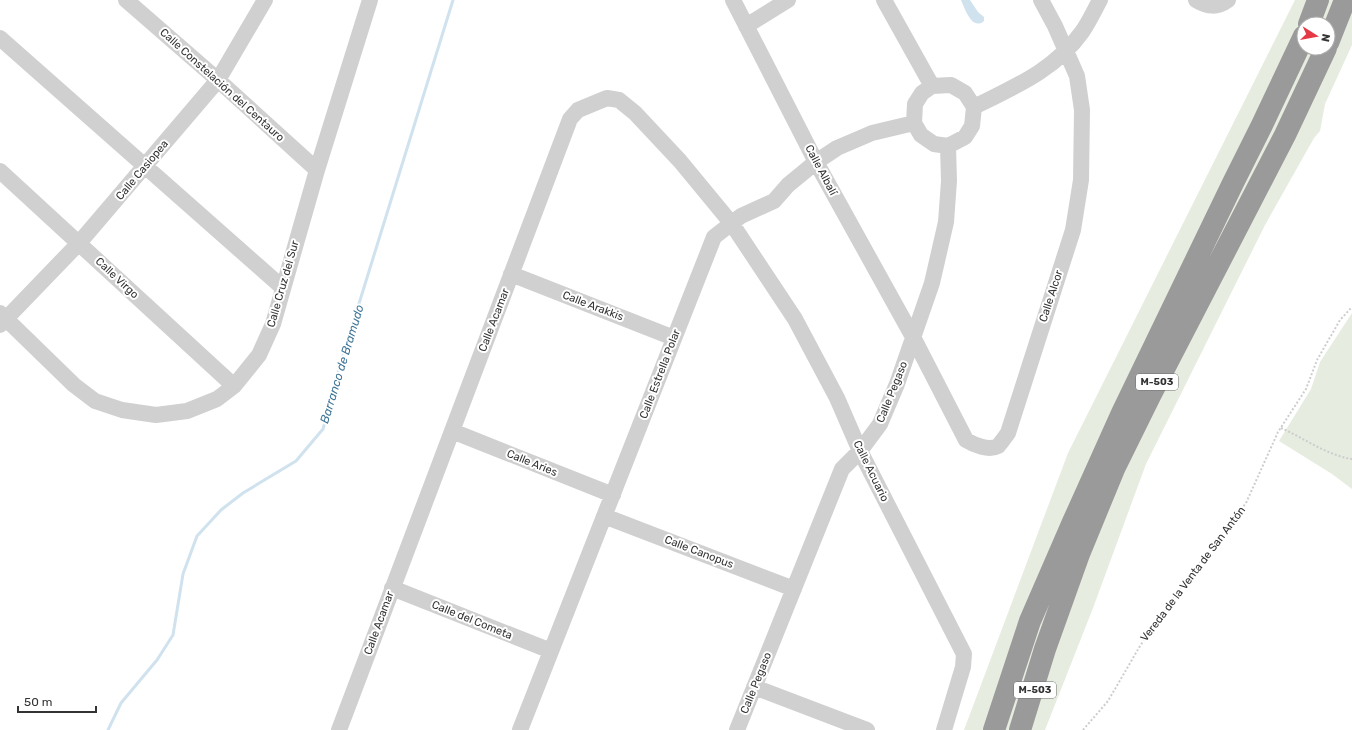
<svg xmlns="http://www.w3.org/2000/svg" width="1352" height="730" font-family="Rubik,sans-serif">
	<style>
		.green { fill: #e6ecdf; fill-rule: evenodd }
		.water { fill: #cfe2ee }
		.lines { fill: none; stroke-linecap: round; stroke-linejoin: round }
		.stream { stroke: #cfe2ee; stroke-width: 3 }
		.path { stroke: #cdcdcd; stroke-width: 2; stroke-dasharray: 2 2; stroke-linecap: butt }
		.minor { stroke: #d0d0d0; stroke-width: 16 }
		.highway { stroke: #9a9a9a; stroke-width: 22 }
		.labels { text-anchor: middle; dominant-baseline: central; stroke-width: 4; stroke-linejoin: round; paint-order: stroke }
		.shield { fill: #fff; stroke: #707070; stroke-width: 1 }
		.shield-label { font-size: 10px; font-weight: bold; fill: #333 }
		.street-label { font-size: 11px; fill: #333; stroke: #fff }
		.water-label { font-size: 12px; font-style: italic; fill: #3f7597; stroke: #fff }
	</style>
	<rect width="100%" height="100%" fill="#fff"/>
	<!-- green -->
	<path class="green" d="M1295 0H1352V45L1325 104 1320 131 1314 138 1265 225 1146 464 1093 608 1045 730H964L1068 453ZM1304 24H1328V48H1304Z
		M1352 313V489L1332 474 1279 441 1311 389 1320 362Z"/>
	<!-- water -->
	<path class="water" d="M961 0H970L978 12 984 17V21C972 31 965 9 961 0Z"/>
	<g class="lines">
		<!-- stream -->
		<path class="stream" d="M108 730 121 703 157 660 173 635 183 574 197 536 221 510 243 493 296 461 323 429 344 352 453 0"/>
		<!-- path -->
		<path class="path" d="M1281 428C1304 438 1326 455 1352 459
			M1083 730 1108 701 1140 646 1185 582 1246 503 1278 432 1306 389 1317 360 1340 320 1352 307"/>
		<!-- minor -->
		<path class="minor" d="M126 0 218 80 317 170
			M733 0 816 162 913 337 966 440C974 445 989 451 998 446 1001 443 1005 437 1008 433L1073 230 1081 180 1082 110 1077 76 1055 26 1041 0
			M884 0 932 86
			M1196 0C1208 7 1217 8 1228 0
			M746 26 788 0
			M0 38 283 288
			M951 85 965 93 974 107 972 126 965 137 948 146 934 144 921 135 914 123 915 104 922 93 932 86Z
			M974 107C1014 87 1055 70 1082 32 1089 22 1094 11 1100 0
			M0 171 234 386
			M511 274 674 338
			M0 313 74 385 95 401 122 410 156 415 187 411 217 399 234 386 259 355 273 324 317 170 370 0
			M0 325 79 243 218 80 265 0
			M452 431 613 495
			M604 516 794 589
			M392 588 551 651
			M754 687 867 730
			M339 730 570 119 578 110 607 98 619 100 635 113 680 161 732 224 795 319 837 398 860 451 964 654 963 667 944 730
			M520 730 714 237 741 216 774 201 788 185 816 162 837 148 872 133 914 123
			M737 730 842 469 860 451 880 424 897 384 932 283 946 222 949 181 948 146"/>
		<!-- highway -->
		<path class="highway" d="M1309 24 1318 0
			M1328 43 1345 0
			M994 730 1030 621 1073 522 1122 413 1233 183 1262 125 1304 36
			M1020 730 1045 649 1079 554 1114 469 1150 396 1285 135 1326 48"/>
	</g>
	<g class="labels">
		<!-- shield labels -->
		<g class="shield">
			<rect x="1136" y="374" width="42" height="16" rx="3"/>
			<rect x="1014" y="682" width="42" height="16" rx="3"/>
		</g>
		<g class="shield-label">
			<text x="1157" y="382">M-503</text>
			<text x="1035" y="690">M-503</text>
		</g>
		<!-- street labels -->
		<g class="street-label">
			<text transform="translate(222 85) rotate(42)">Calle Constelación del Centauro</text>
			<text transform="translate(142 170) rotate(-50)">Calle Casiopea</text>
			<text transform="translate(821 170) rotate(62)">Calle Albalí</text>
			<text transform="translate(117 278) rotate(43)">Calle Virgo</text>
			<text transform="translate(283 284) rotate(-74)">Calle Cruz del Sur</text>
			<text transform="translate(1051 296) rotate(-72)">Calle Alcor</text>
			<text transform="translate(593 306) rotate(21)">Calle Arakkis</text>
			<text transform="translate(494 320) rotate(-69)">Calle Acamar</text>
			<text transform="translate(660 374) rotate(-69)">Calle Estrella Polar</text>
			<text transform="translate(892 392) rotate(-68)">Calle Pegaso</text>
			<text transform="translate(532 463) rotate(22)">Calle Aries</text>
			<text transform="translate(871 471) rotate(64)">Calle Acuario</text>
			<text transform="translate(699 552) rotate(21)">Calle Canopus</text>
			<text transform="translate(1193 574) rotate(-53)">Vereda de la Venta de San Antón</text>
			<text transform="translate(472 620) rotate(22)">Calle del Cometa</text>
			<text transform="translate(379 623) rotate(-70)">Calle Acamar</text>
			<text transform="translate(756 683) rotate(-68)">Calle Pegaso</text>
		</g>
		<!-- water labels -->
		<g class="water-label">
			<text transform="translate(342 364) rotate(-73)">Barranco de Bramudo</text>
		</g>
	</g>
	<!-- north arrow -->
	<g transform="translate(1316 36) rotate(101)"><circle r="19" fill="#ffffff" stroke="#adadad"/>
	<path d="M0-3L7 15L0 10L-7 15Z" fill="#e63946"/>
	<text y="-6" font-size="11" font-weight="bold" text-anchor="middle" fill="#333333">N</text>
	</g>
	<!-- scale -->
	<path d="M18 706v6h78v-6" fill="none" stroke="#333333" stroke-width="2"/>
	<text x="24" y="706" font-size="12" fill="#333333" stroke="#ffffff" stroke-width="3" paint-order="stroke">50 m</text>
</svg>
